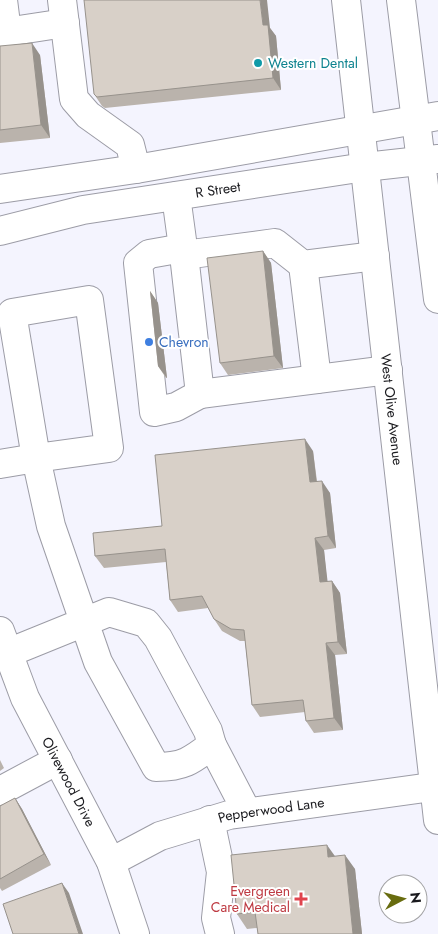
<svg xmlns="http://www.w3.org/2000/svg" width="438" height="934" font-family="Jost,sans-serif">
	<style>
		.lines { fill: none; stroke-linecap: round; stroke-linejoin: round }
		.minor-casing { stroke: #9c9ca6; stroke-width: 30 }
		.major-casing { stroke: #9c9ca6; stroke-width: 30 }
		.minor { stroke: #fff; stroke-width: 28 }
		.major { stroke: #fff; stroke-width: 28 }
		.wall { fill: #bab3ac }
		.shaded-wall { fill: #97928c }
		.building { fill: #d8d0c8; stroke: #97928c }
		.culture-dot { fill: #0f9aa8; stroke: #fff; stroke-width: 2 }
		.shop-dot { fill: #3f7fe0; stroke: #fff; stroke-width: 2 }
		.health-dot { fill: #e0444e; stroke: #fff; stroke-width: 2 }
		.labels { text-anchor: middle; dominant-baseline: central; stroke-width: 4; stroke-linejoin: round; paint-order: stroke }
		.culture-label { font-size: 14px; fill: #0d838f; stroke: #fff; text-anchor: start }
		.street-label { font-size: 14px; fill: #1a1a1e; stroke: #fff }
		.shop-label { font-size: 14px; fill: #366cbe; stroke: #fff; text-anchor: start }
		.health-label { font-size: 14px; fill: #be3a42; stroke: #fff; text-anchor: end }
	</style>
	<rect width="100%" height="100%" fill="#f4f4fe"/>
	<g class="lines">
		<!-- minor casing -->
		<g class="minor-casing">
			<g id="minor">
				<path d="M3 0 7 32"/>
				<path d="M62 0 74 99 88 115 130 145 136 169"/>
				<path d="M0 33 65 23"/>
				<path d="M0 189 136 169 438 116"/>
				<path d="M176 196 184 255 275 243 303 265 375 256"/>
				<path id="s1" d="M0 231 83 210 365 167 438 159"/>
				<path d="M183 248 149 254 138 263 154 412 176 407 200 394"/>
				<path d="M184 255 200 394 388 370"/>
				<path d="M303 265 317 379"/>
				<path d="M89 300 109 448 36 458 12 313Z"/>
				<path d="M0 464 36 458 51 526 98 662 156 767C183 767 191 761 212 745L208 731 158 638 146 623 109 612 8 653"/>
				<path id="s2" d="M0 631 25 698 111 862 135 934"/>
				<path d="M212 745 247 812"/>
				<path d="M0 791 58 760"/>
				<path d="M210 820 221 872 216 918 220 934"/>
				<path id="s3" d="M111 862 160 836 229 815 438 786"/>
			</g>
		</g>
		<!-- major casing -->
		<g class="major-casing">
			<g id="major">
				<path id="s4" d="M346 0 438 820"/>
				<path d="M401 0 438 299"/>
			</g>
		</g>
		<!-- minor -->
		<use href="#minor" class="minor"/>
		<!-- major -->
		<use href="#major" class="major"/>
	</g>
	<!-- wall -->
	<path class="wall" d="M270 28 276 36 281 90 105 108 102 106 94 94Z
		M0 46 40 55 50 138 0 143Z
		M263 251 271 263 283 368 228 375 220 363Z
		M150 291 158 303 167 378H166L158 366Z
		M313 451 317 481 330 493 336 548 324 550 327 582 332 581 340 593 347 654 335 655 343 730 314 733 306 721 305 712 260 717 252 705 245 641H240L222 631 214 619 208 608 178 612 170 600 166 562 104 568 95 556 162 526Z
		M0 760 4 768 0 771Z
		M15 798 22 809 51 865 2 891 0 888V806Z
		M334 856 355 869 362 934H258L257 928 247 929 237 914Z"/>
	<!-- shaded-wall -->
	<path class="shaded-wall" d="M260 0H267L270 28 276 36 281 90 273 78 263 25Z
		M32 43 40 55 50 138 41 125Z
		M263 251 271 263 283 368 274 356Z
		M150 291 158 303 167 378 158 366Z
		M305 439 313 451 318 494 310 482Z
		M322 481 330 493 336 548 328 536Z
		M315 538 324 550 329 594 320 582Z
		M332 581 340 593 347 654 338 642Z
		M326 643 335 655 343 730 334 718Z
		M15 798 22 809 51 865 44 854Z
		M327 845 337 859 328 857Z
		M345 855 355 869 362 934H353Z
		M62 883 69 893 83 934H79Z"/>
	<!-- building -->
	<path class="building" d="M84 0H260L263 25H268L273 78 97 97 94 94Z
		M32 43 41 125 0 130V46Z
		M263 251 274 356 220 363 207 258Z
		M305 439 310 482 322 481 328 536 315 538 320 582 332 581 338 642 326 643 334 718 306 721 303 700 252 705 244 630 231 629 214 619 202 596 170 600 165 549 95 556 93 533 162 526 155 455Z
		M15 798 44 854 0 879V806Z
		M327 845 328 857 345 855 353 934H258L255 912 237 914 231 855Z
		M62 883 79 934H13L3 904Z"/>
	<!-- markers -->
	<circle class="culture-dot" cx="258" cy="63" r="5"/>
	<circle class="shop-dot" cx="149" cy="342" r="5"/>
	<path class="health-dot" d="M298.5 891.5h5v5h5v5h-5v5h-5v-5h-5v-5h5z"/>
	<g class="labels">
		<!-- culture labels -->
		<g class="culture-label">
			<text x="268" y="63">Western Dental</text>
		</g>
		<!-- street labels -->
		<g class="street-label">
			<text stroke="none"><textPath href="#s1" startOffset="222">R Street</textPath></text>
			<text stroke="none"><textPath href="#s4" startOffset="412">West Olive Avenue</textPath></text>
			<text stroke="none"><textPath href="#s2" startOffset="166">Olivewood Drive</textPath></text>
			<text stroke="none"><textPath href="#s3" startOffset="170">Pepperwood Lane</textPath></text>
		</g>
		<!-- shop labels -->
		<g class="shop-label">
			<text x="159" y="342">Chevron</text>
		</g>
		<!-- health labels -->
		<g class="health-label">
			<text x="290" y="891">Evergreen<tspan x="290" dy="16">Care Medical</tspan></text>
		</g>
	</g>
	<!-- north arrow -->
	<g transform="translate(403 899) rotate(84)"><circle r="24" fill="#ffffff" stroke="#a3a3a5"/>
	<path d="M0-4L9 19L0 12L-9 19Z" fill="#686c0f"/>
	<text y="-8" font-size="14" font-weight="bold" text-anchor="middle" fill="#1a1a1e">N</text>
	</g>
</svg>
